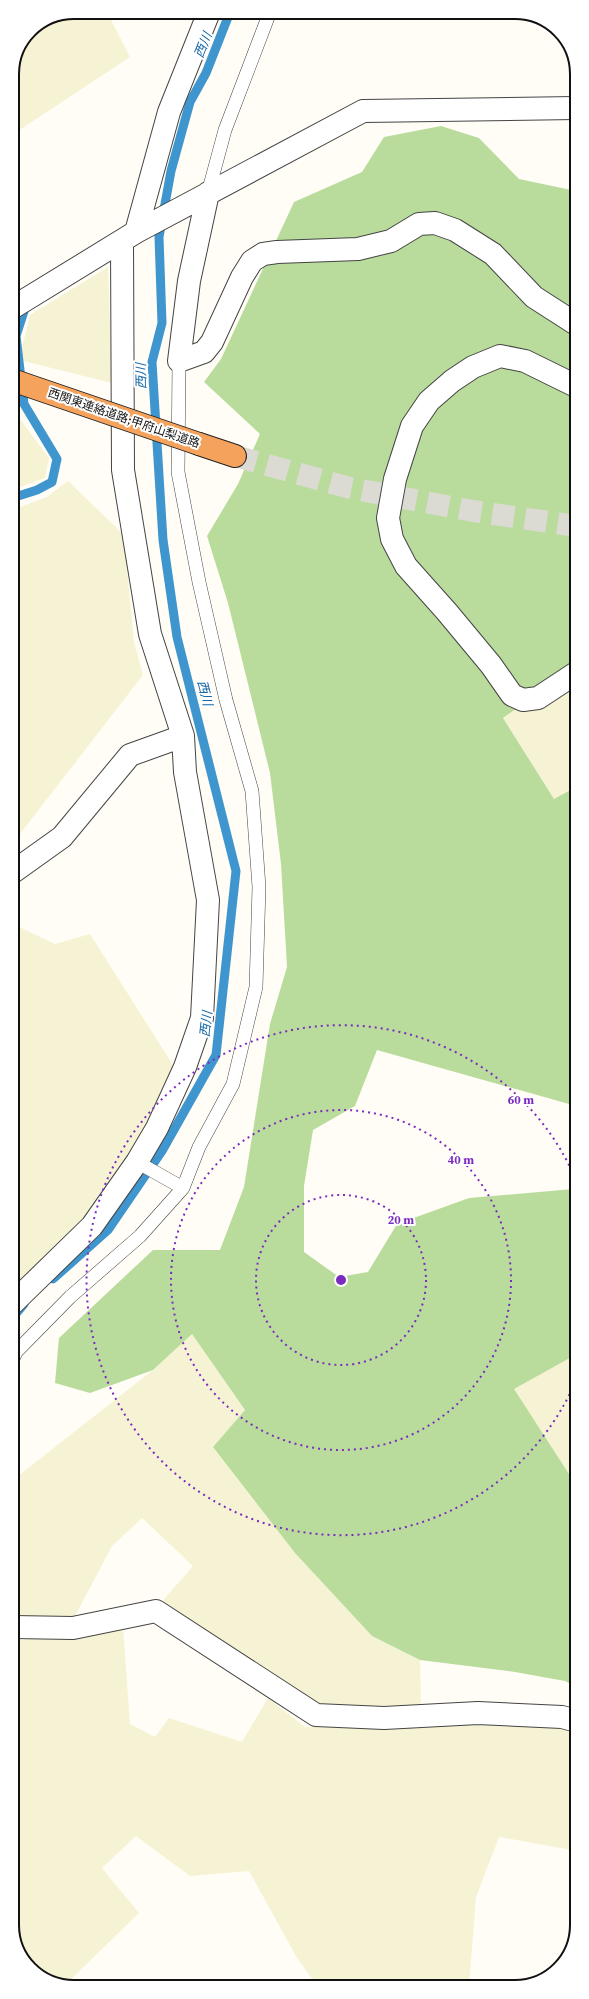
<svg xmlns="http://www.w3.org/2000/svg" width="589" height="1999" font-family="'Source Serif 4','Noto Sans JP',serif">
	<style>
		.farmland { fill: #f6f3d4 }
		.forest { fill: #b9dc9c }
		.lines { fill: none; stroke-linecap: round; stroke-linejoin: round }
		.stream { stroke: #3f96cf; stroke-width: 9 }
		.highway-tunnel { stroke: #dbdad3; stroke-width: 22; stroke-dasharray: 22 11; stroke-linecap: butt }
		.lane-casing { stroke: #444; stroke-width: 14 }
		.street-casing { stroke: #444; stroke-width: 24 }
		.highway-casing { stroke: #222; stroke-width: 24 }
		.lane { stroke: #fff; stroke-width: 13 }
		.street { stroke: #fff; stroke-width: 22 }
		.highway { stroke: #f5a25d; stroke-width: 22 }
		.highway-bridge-casing { stroke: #222; stroke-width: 24; stroke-linecap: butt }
		.highway-bridge { stroke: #f5a25d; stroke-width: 22 }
		.ring { fill: none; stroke: #7b2cbf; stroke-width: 2; stroke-dasharray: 2 4 }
		.labels { text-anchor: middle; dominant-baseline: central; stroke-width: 4; stroke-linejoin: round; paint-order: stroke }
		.street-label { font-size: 12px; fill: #111; stroke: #fff }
		.water-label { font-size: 13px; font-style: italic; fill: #1768a6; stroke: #fff }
		.rim { fill: none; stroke: #111; stroke-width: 2 }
		.centre { fill: #7b2cbf; stroke: #fff; stroke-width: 2 }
		.ring-label { font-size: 12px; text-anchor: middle; font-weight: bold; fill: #7b2cbf; stroke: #fff; stroke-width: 4; stroke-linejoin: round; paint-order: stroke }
	</style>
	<rect width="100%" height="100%" fill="#fffdf5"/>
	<!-- farmland -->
	<path class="farmland" d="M74 12H107L130 57 12 135V74L30 30Z
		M108 267 112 383 19 360 30 315Z
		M12 408 49 458 45 478 12 490Z
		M68 481 124 535 134 642 143 675 13 843 12 510 47 497Z
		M576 684V787L554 799 503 718 516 709 532 710Z
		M13 924 55 944 90 934 178 1073 124 1168 60 1248 13 1294Z
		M192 1334 245 1410 213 1447 295 1553 372 1636 420 1660 421 1710H321L159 1605 193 1566 142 1518 112 1546 73 1620H13V1480L153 1370Z
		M577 1354V1475L569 1474 513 1389Z
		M123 1628 130 1724 155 1737 169 1718 242 1742 268 1698 305 1727 464 1723 559 1726 577 1731V1851L499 1837 476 1897 469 1986H317L297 1958 249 1871 190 1876 136 1836 102 1868 139 1913 65 1985 33 1972 13 1937V1641Z"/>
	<!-- forest -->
	<path class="forest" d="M441 126 479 138 519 179 576 191V667L503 718 554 799 576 787V1106L377 1050 355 1106 313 1130 304 1186V1252L339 1277 368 1272 397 1224 469 1198 573 1189 576 1177 577 1354 514 1389 569 1474 577 1475V1687L565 1681 515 1672 420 1660 372 1636 295 1553 213 1447 245 1410 192 1334 153 1370 90 1393 55 1383 59 1338 153 1250H220L244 1187 270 1024 287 967 281 864 270 773 228 603 207 536 238 484 260 434 204 382 221 359 294 202 362 172 384 137Z"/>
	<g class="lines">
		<!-- stream -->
		<path class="stream" d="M12 498 37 490 52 482 57 459 24 404 16 336 26 305
			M53 1279 108 1230 162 1151 216 1055 236 871 177 637 163 540 152 362 162 323 159 237 171 171 190 102 206 73 230 12
			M13 1317 24 1304"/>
		<!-- highway-tunnel -->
		<path class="highway-tunnel" d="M235 456 350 488 473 511 576 526"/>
		<!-- lane casing -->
		<g class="lane-casing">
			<path id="lane" d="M208 193 225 130 270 12
				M137 1162 183 1188
				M13 1359 16 1352 70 1297 140 1236 183 1188 199 1147 233 1084 256 987 259 887 252 791 226 700 199 582 178 472 179 361"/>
		</g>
		<!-- street casing -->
		<g class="street-casing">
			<path id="street" d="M208 193 189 281 179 361 204 352 212 342 242 277 252 261 263 254 277 252 358 249 391 241 419 224 435 223 455 230 493 254 534 297 576 324
				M136 232 169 112 209 12
				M12 308 136 232 363 111 576 108
				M576 386 525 361 500 356 473 367 452 381 429 401 412 426 395 479 388 518 392 539 406 566 447 612 491 665 512 695 523 700 538 698 576 673
				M13 872 62 837 130 755 183 736
				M13 1303 92 1226 137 1162 157 1128 185 1067 202 1018 208 900 185 772 183 736 150 634 123 470 122 242
				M13 1627 73 1628 156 1611 316 1715 384 1718 478 1713 562 1717 577 1721"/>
		</g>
		<!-- highway casing -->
		<g class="highway-casing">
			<path id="highway" d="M199 444 235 456"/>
		</g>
		<!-- lane -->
		<use href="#lane" class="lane"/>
		<!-- street -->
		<use href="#street" class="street"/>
		<!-- highway -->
		<use href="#highway" class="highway"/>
		<!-- highway-bridge casing -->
		<g class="highway-bridge-casing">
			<path id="highway-bridge" d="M12 380 199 444"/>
		</g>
		<!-- highway-bridge -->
		<use href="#highway-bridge" class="highway-bridge"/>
	</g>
	<!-- distance rings -->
	<g class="ring">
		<circle cx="341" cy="1280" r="85"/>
		<circle cx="341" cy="1280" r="170"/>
		<path d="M577 1378A255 255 0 1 1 576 1180"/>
	</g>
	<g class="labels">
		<!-- street labels -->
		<g class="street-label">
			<text transform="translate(124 418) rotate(19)">西関東連絡道路;甲府山梨道路</text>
		</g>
		<!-- water labels -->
		<g class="water-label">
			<text transform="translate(203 45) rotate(-68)">西川</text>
			<text transform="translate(141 376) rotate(-91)">西川</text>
			<text transform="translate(205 693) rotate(76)">西川</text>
			<text transform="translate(206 1024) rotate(-84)">西川</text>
		</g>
	</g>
	<!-- crop -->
	<path d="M0 0H589V1999H0ZM74 19H515A55 55 0 0 1 570 74V1925A55 55 0 0 1 515 1980H74A55 55 0 0 1 19 1925V74A55 55 0 0 1 74 19Z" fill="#fff" fill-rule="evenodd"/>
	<path class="rim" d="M74 19H515A55 55 0 0 1 570 74V1925A55 55 0 0 1 515 1980H74A55 55 0 0 1 19 1925V74A55 55 0 0 1 74 19Z"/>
	<circle cx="341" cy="1280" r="6" class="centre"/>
	<g class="ring-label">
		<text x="521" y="1104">60 m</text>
		<text x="461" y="1164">40 m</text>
		<text x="401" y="1224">20 m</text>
	</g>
</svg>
